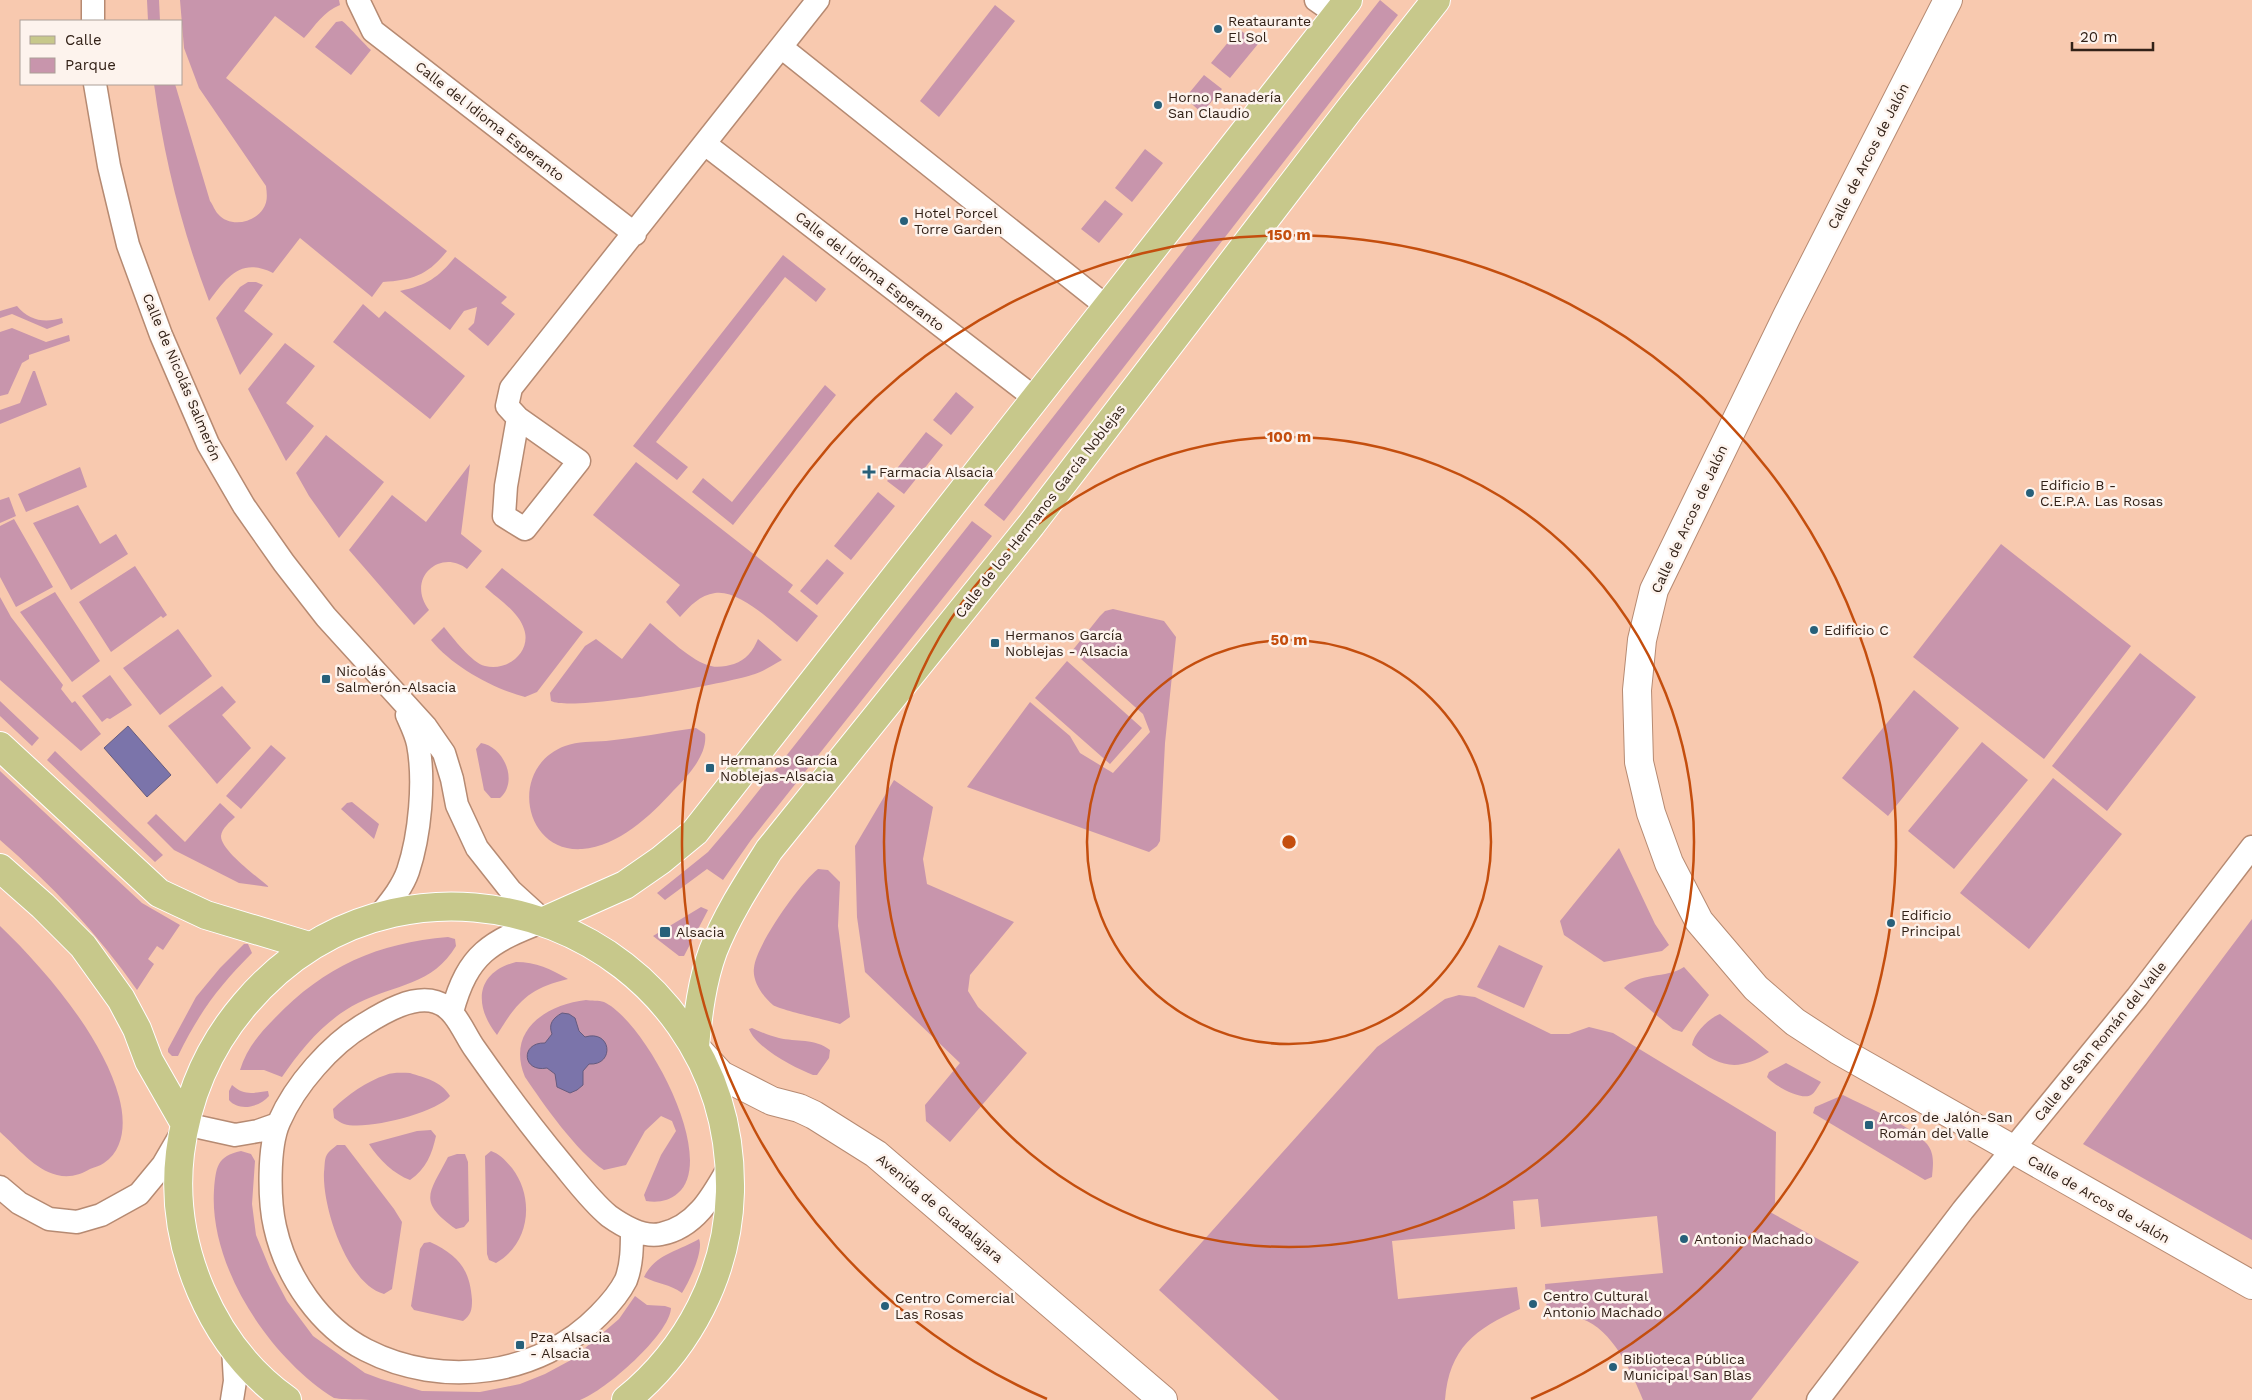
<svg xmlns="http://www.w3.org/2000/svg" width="2252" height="1400" font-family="'Work Sans',sans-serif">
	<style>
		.green { fill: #c895ac }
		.water { fill: #7b74aa; stroke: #655b7e }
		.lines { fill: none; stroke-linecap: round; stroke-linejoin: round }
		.minor-casing { stroke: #b68a72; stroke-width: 25 }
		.tertiary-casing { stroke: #b68a72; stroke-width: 30 }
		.primary-casing { stroke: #fff; stroke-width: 30 }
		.minor { stroke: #fff; stroke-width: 22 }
		.tertiary { stroke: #fff; stroke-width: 28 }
		.primary { stroke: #c7c88b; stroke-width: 28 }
		.ring { fill: none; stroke: #c44e0e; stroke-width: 2.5 }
		.poi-dot { fill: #27607a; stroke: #fdf3ed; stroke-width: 2 }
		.labels { text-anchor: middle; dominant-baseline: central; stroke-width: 5; stroke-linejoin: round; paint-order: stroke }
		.poi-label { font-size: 14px; fill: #322117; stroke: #fdf3ed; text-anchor: start }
		.street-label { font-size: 14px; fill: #322117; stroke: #fdf3ed }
		.centre { fill: #c44e0e; stroke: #fdf3ed; stroke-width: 2.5 }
		.ring-label { font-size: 15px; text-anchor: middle; font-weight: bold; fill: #c44e0e; stroke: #fdf3ed; stroke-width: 5; stroke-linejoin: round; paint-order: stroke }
	</style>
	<rect width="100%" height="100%" fill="#f8c9af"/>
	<!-- green -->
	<path class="green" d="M147 0H159L160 21H148Z
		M180 0H339L340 5C324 11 315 26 304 38L275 16 226 78 447 251C428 275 413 280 383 282L372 297 300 238 273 273C241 257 227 277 209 301 182 230 164 158 154 84H175L210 201C213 205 215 211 218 214 230 228 254 223 263 209 268 202 267 194 266 186L199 88 184 48Z
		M1380 0 1398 15 1004 521 984 505Z
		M995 5 1015 21 939 117 920 101Z
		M342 21C347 24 364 44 371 50L351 75 315 47 336 22Z
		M1239 29 1258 44 1230 78 1211 63Z
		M1204 75 1222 89 1202 113 1185 98Z
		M1145 149 1163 163 1132 202 1115 188Z
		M1105 200 1123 214 1099 243 1081 229Z
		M783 255 826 289 816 302 785 277 656 442 688 467 677 480 633 446Z
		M455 257 507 297 501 303 515 314 488 346 468 329 474 323 477 307 464 311 450 330 400 291C427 285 438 278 455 257Z
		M248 282H256L263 285 244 311 273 334 240 375 216 318 240 287Z
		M363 304 379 318 385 311 465 376 430 419 333 342Z
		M17 306C29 321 45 323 62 318L63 323 47 329 12 314 0 318V311Z
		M12 328 46 342 69 335 70 341 29 355V359L22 363 8 394 0 396V332Z
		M285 343 315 366 286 403 314 426 286 461 248 389Z
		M33 371H35L47 405 0 424V410L20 403Z
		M825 385 836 395 733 525 692 492 703 478 732 502Z
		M956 392 974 407 951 435 933 420Z
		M926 432 943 445 904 494 887 481Z
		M326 435 384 482 339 538 309 496 296 473Z
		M636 462 793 585 788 592 818 616 797 642C777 627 741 589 715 593 700 595 690 606 680 617L666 602 680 585 593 515Z
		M470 464 461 534 482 551 467 569C441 548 405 578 429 610L414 625 349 550 392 495 426 522Z
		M80 467 87 487 26 512 18 494Z
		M878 492 895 506 851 560 834 546Z
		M9 497 16 516 0 523V500Z
		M78 505 100 544 116 534 128 554 71 590 33 523Z
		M14 519 53 587 16 607 0 577V526Z
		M972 521 992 536 751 840 723 880 707 869 665 900 657 893 708 852 737 818Z
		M2001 544 2131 646 2044 759 1913 657Z
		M827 559 844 573 817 605 800 591Z
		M135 566 167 615 163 618 161 616 111 652 79 602Z
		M502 568 583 632 537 692 525 697C492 688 453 667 431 640L444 627C453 638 472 663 485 666 508 672 532 651 524 629 519 612 497 598 485 587Z
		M55 592 100 661 72 682 20 612Z
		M0 597 11 617 63 685 61 689 72 703 75 701 101 734 81 751 0 680Z
		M1113 609 1164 621 1176 637 1165 743 1160 841 1157 846 1149 852 967 787 1030 702 1070 736 1080 753 1113 773 1150 732 1143 714 1072 651 1100 616 1105 611Z
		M650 623C666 636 692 662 711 666 718 668 727 666 734 664 746 660 753 651 758 639L782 660C773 665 764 671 755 674 726 684 573 712 551 701L550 693 585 646 596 639 622 659Z
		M178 629 212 676 160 715 123 668Z
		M2140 653 2196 697 2107 811 2052 766Z
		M1067 661 1142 728 1110 764 1035 698Z
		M110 675 132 705 110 719 107 718 102 722 82 696Z
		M222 686 236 702 222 715 251 748 217 784 168 726Z
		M1914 690 1959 728 1888 816 1842 778Z
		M0 701 39 738 32 746 0 716Z
		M696 728 705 734C708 755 687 777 673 791 650 816 619 846 582 849 523 853 508 767 565 746 578 741 593 742 606 741 636 738 666 732 696 728Z
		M1982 742 2028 780 1954 869 1908 831Z
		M481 743C504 747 519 781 500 798H491L484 790 476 749Z
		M271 745 286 758 241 809 226 796Z
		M55 751 163 855 155 862 47 760Z
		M0 771 142 903 180 925 163 950 157 946 148 959 154 964 137 990C98 934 51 884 0 840Z
		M2053 778 2122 834 2029 949 1960 893Z
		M894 780 933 807 923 859 927 884 1014 922 970 975 968 991 978 1007 1027 1053 950 1142 926 1121 925 1105 960 1063 865 972 857 917 855 846Z
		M352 802 379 824 374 839 341 809 347 803Z
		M220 803 235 817C230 822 222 828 221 836 221 851 258 877 269 887L239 883 174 850 147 823 156 814 185 842Z
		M1619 848 1655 924 1669 945 1662 951 1604 962 1564 935 1560 921Z
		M818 869 828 870 840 882 838 926 850 1017 840 1024C827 1020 780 1010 773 1005 763 997 752 981 754 968 756 945 800 883 818 869Z
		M701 907 708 910 684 956H679L653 936Z
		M2252 919V1240L2083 1144Z
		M0 926C44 968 103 1037 119 1097 125 1119 126 1148 104 1163 100 1166 94 1167 90 1169 80 1175 69 1178 57 1175 35 1170 17 1147 0 1132Z
		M448 937 455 939 456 946C433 985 396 984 358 1003 326 1019 302 1048 282 1077L264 1070H240C246 1050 259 1034 273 1020 323 967 377 943 448 937Z
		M244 944H248L252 953C218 987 199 1013 178 1056H172L168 1052V1049L196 997 220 968Z
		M1499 945 1543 966 1524 1008 1477 987Z
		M516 962C536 962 551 969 568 979 529 988 517 1002 497 1035 473 1005 476 972 516 962Z
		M1684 967 1709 995 1682 1032 1673 1029 1624 988C1639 972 1666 979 1684 967Z
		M1459 995 1475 997 1551 1034H1569L1589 1027 1613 1033 1776 1132 1775 1203 1770 1212 1859 1262 1751 1400H1643C1632 1372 1612 1329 1582 1319 1571 1316 1559 1315 1547 1313L1545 1284 1663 1273 1657 1216 1541 1227 1538 1199 1513 1201 1515 1229 1392 1241 1398 1299 1517 1287 1520 1309C1475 1329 1449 1348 1445 1400H1279L1159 1290 1377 1047 1445 999Z
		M586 1000C591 1001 599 1000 604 1002 645 1021 719 1158 678 1193 669 1201 658 1203 646 1201L644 1195 661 1155 676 1131 672 1121 661 1116 645 1131 626 1165 604 1170C576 1151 544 1105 525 1077 506 1031 545 1005 586 1000Z
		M1720 1014 1769 1052C1739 1072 1720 1068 1692 1045 1694 1033 1709 1018 1720 1014Z
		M752 1028C761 1032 770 1036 779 1038 796 1042 815 1038 830 1050L829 1058 817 1075H813C795 1068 756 1048 749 1029Z
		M1786 1063 1821 1082C1818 1086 1815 1093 1811 1095 1802 1101 1773 1085 1767 1077L1769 1072Z
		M410 1073C425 1078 441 1081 450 1096 436 1113 365 1131 344 1124 341 1123 337 1120 334 1118L333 1109C347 1095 367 1081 386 1075 393 1072 403 1073 410 1073Z
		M232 1085C244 1096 253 1093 268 1091L269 1096C260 1107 239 1112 229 1100V1091Z
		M1843 1095C1866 1107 1911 1125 1927 1144 1935 1154 1933 1165 1932 1177L1925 1180 1813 1113 1815 1107Z
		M431 1130 436 1136C432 1154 426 1169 410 1180 394 1174 379 1160 369 1144L417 1131Z
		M337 1145H345L394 1209 402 1222 392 1289 384 1294C347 1284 322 1207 324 1172 325 1165 324 1158 328 1153 330 1150 334 1148 337 1145Z
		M241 1151 251 1154 255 1161 252 1204 256 1235 270 1269 287 1301 313 1336 365 1373 381 1379 422 1391 480 1392 520 1384 545 1374 571 1360 619 1319 635 1296 647 1305 665 1306 671 1308C670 1334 605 1391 580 1400 569 1400 544 1400 531 1400 484 1400 437 1400 391 1400 378 1400 344 1400 334 1398 270 1358 209 1267 214 1190 216 1167 217 1156 241 1151Z
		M491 1151C500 1154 506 1161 512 1168 535 1198 530 1244 496 1263L489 1260 487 1254 485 1156Z
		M457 1154H465L468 1162 469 1221 464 1227 456 1229C417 1201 429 1194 448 1157Z
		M699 1239C704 1251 689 1282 682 1293 670 1284 657 1284 644 1277 655 1254 679 1251 699 1239Z
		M430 1242C458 1255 470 1269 472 1300 472 1310 471 1315 463 1321L414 1310 411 1306 420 1249 424 1243Z"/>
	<!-- water -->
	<path class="water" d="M128 726 171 775 147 797 104 748Z
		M562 1013 569 1014 575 1018 579 1031 585 1037C612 1029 615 1066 589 1064L583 1071V1085L577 1090 570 1093 557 1087 555 1074 547 1068C522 1073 520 1042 545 1043L552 1034C548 1024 553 1018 562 1013Z"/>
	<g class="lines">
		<!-- minor casing -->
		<g class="minor-casing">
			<path id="minor" d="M93 0V21
				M358 0 373 31 635 234
				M1316 0 1336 14
				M781 47 1106 306
				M95 84 109 166 128 245 161 335 208 444 244 506 284 563 326 617 426 727 444 753 452 779 457 805 477 848 511 891 544 921C490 942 468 953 452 1012
				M705 144 1036 399
				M518 418 506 486 504 516 525 529 579 461 518 418 507 406 511 388 818 0
				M379 916C390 902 402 888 408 871 420 835 425 781 418 744 416 734 411 724 407 715
				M185 1124 235 1135 258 1131 278 1124
				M0 1187 19 1203 49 1219 77 1222 101 1215 139 1194 163 1165 181 1134
				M632 1230C632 1247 632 1264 626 1280 620 1292 609 1305 599 1315 540 1376 442 1389 366 1350 320 1327 286 1277 275 1227 269 1201 268 1147 279 1122 295 1085 331 1044 365 1024 384 1012 413 995 436 1002 456 1008 464 1034 475 1049 503 1089 531 1127 563 1165 577 1182 592 1202 609 1216 623 1226 643 1238 661 1234 697 1227 714 1193 730 1165
				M232 1400 235 1381 233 1347
				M1818 1400 1963 1210 2137 997 2252 847"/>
		</g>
		<!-- tertiary casing -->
		<g class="tertiary-casing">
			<path id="tertiary" d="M1948 0 1787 316 1654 590 1642 640 1637 690 1639 762 1651 813 1669 863 1699 921 1756 988 1795 1022 1838 1050 2252 1285
				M697 1049 721 1075 772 1101 799 1108 814 1115 876 1154 1163 1400"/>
		</g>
		<!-- primary casing -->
		<g class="primary-casing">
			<path id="primary" d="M0 746 159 893 206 915 309 946
				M0 868 43 906 83 946 121 999 137 1029 149 1061 185 1124
				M544 921 625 885 661 860 695 832 1348 0
				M695 1046C698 1014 702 981 713 951 727 915 748 883 769 850L1031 525 1349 110 1436 0
				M287 1400C211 1346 169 1245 180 1153 187 1097 209 1046 245 1004 415 805 735 932 730 1192 728 1273 689 1349 626 1400"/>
		</g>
		<!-- minor -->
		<use href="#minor" class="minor"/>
		<!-- tertiary -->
		<use href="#tertiary" class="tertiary"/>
		<!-- primary -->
		<use href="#primary" class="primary"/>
	</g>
	<!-- distance rings -->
	<g class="ring">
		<circle cx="1289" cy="842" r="202"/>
		<circle cx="1289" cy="842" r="405"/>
		<path d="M1047 1399A607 607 0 1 1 1531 1399"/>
	</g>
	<!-- markers -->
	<g class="poi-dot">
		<circle cx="1218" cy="29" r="5"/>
		<circle cx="1158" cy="105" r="5"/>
		<circle cx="904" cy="221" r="5"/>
		<path d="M866.5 464.5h5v5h5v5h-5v5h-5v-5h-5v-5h5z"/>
		<circle cx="2030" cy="493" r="5"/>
		<circle cx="1814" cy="630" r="5"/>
		<rect x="990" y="638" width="10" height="10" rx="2.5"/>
		<rect x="321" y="674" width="10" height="10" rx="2.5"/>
		<rect x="705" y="763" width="10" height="10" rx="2.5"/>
		<circle cx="1891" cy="923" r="5"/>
		<rect x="659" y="926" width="12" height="12" rx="2.5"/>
		<rect x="1864" y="1120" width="10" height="10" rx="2.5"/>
		<circle cx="1684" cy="1239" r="5"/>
		<circle cx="1533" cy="1304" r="5"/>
		<circle cx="885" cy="1306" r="5"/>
		<rect x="515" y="1340" width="10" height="10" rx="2.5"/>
		<circle cx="1613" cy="1367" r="5"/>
	</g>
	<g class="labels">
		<!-- poi labels -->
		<g class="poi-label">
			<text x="1228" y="21">Reataurante<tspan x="1228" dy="16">El Sol</tspan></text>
			<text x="1168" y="97">Horno Panadería<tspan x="1168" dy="16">San Claudio</tspan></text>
			<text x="914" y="213">Hotel Porcel<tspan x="914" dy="16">Torre Garden</tspan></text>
			<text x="879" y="472">Farmacia Alsacia</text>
			<text x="2040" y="485">Edificio B -<tspan x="2040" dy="16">C.E.P.A. Las Rosas</tspan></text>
			<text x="1824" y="630">Edificio C</text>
			<text x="1005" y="635">Hermanos García<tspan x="1005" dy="16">Noblejas - Alsacia</tspan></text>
			<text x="336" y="671">Nicolás<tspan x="336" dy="16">Salmerón-Alsacia</tspan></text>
			<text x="720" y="760">Hermanos García<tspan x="720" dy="16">Noblejas-Alsacia</tspan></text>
			<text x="1901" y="915">Edificio<tspan x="1901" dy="16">Principal</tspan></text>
			<text x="676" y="932">Alsacia</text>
			<text x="1879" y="1117">Arcos de Jalón-San<tspan x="1879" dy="16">Román del Valle</tspan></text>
			<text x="1694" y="1239">Antonio Machado</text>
			<text x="1543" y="1296">Centro Cultural<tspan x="1543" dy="16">Antonio Machado</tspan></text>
			<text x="895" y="1298">Centro Comercial<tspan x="895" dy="16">Las Rosas</tspan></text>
			<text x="530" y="1337">Pza. Alsacia<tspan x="530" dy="16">- Alsacia</tspan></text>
			<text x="1623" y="1359">Biblioteca Pública<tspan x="1623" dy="16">Municipal San Blas</tspan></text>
		</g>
		<!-- street labels -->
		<g class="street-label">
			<text transform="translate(490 121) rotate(38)">Calle del Idioma Esperanto</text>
			<text transform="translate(1868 156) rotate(-63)">Calle de Arcos de Jalón</text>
			<text transform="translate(870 271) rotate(38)">Calle del Idioma Esperanto</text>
			<text transform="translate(182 377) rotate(67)">Calle de Nicolás Salmerón</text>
			<text transform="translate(1040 511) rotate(-52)">Calle de los Hermanos García Noblejas</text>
			<text transform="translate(1689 519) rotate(-65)">Calle de Arcos de Jalón</text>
			<text transform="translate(2100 1041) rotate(-51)">Calle de San Román del Valle</text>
			<text transform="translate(2099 1199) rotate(30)">Calle de Arcos de Jalón</text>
			<text transform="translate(940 1208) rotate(40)">Avenida de Guadalajara</text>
		</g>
	</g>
	<circle cx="1289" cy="842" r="8" class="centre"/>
	<g class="ring-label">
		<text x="1289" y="240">150 m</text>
		<text x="1289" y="442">100 m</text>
		<text x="1289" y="645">50 m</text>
	</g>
	<!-- legend -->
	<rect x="20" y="20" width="162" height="65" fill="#fdf3ed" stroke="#ac9f97"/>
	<rect x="30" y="36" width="25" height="8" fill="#c7c88b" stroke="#ac9f97"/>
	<text x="65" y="45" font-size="15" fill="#322117">Calle</text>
	<rect x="30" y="58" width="25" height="15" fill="#c895ac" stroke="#ac9f97"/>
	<text x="65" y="70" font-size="15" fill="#322117">Parque</text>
	<!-- scale -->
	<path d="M2072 42v8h81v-8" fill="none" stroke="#322117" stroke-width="2.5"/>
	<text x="2080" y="42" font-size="15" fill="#322117" stroke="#fdf3ed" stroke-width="4" paint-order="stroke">20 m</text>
</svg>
